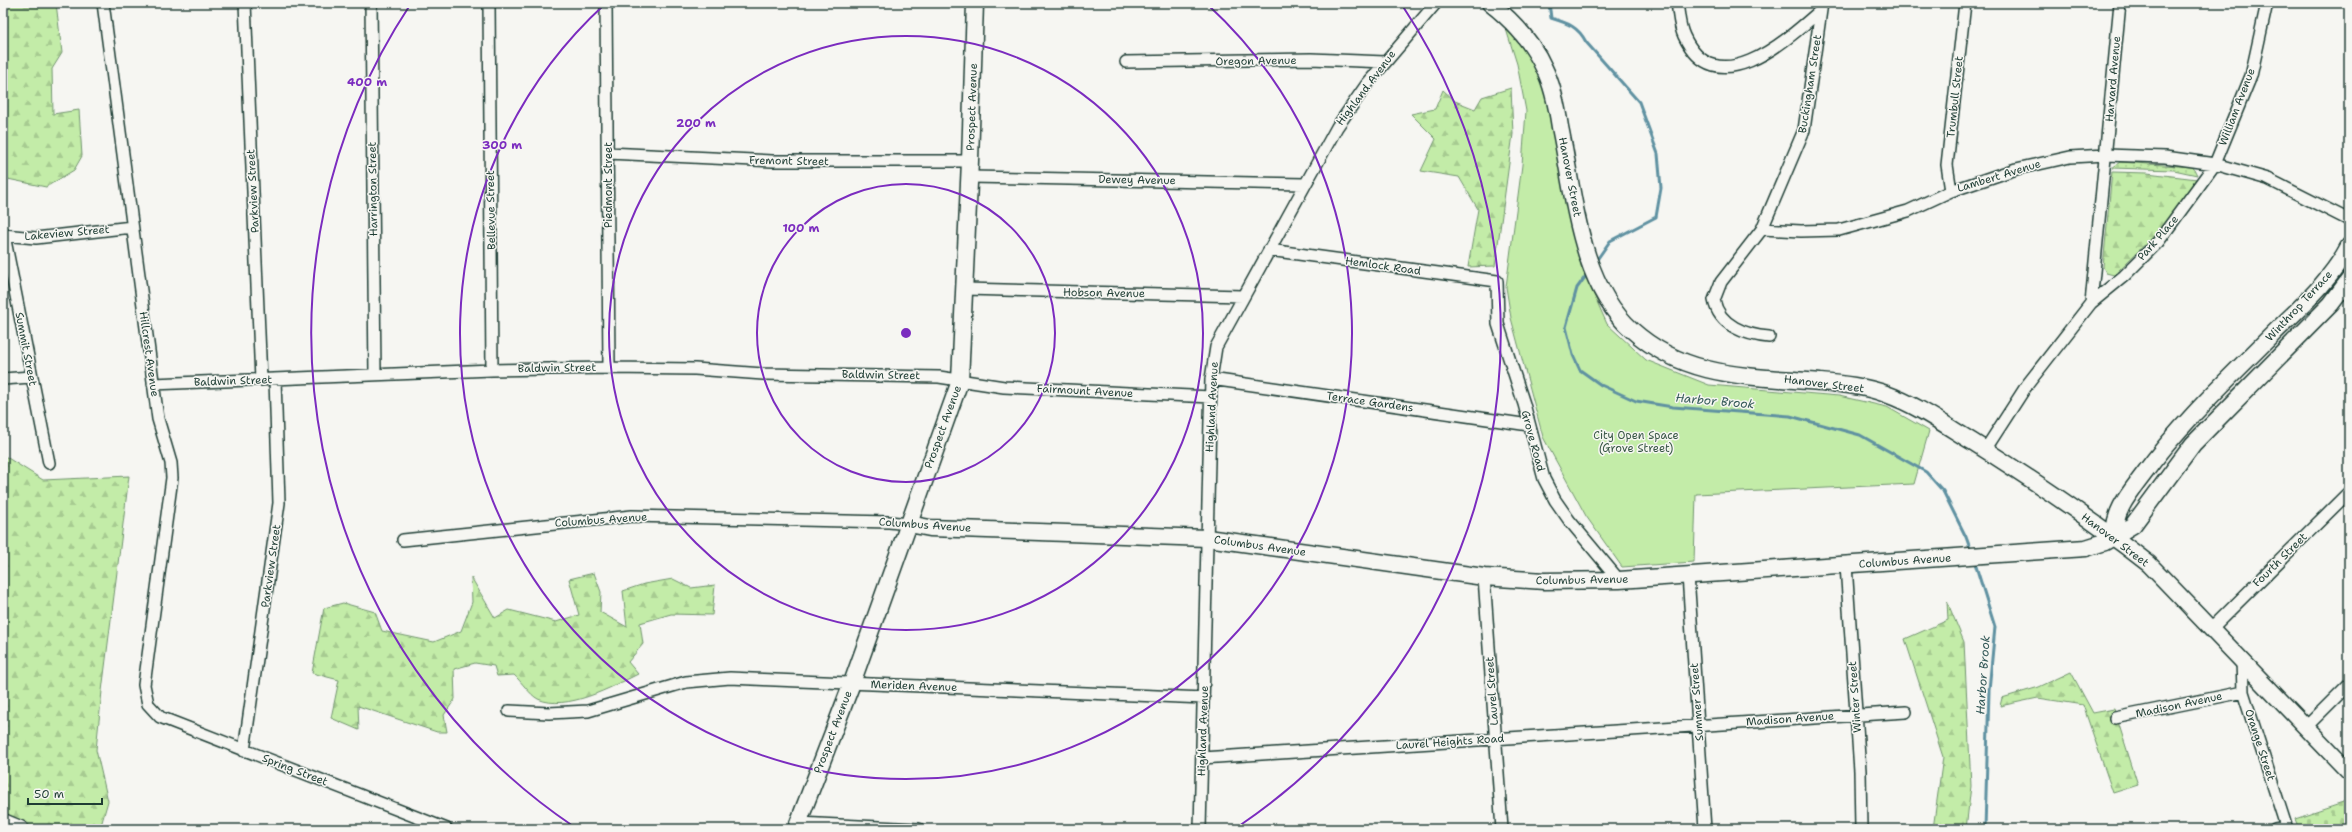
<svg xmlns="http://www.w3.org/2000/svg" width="2352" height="832" font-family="'Shantell Sans',sans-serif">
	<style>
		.grass { fill: url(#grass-dots); stroke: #71946e }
		.forest { fill: url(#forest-firs); stroke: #71946e }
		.cemetery { fill: url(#cemetery-stones); stroke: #71946e }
		.park { fill: #c3eca8; stroke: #71946e }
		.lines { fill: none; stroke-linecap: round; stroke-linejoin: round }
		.stream { stroke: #5f91a1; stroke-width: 3 }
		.street-casing { stroke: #1f3d34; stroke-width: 14 }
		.secondary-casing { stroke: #1f3d34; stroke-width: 19 }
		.street { stroke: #f6f6f2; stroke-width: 11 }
		.secondary { stroke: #f6f6f2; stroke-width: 16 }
		.ring { fill: none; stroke: #7b2cbf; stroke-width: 2 }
		.labels { text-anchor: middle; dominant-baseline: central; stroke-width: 3; stroke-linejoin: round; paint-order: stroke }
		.street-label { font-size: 11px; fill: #1f3d34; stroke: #f6f6f2 }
		.park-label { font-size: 11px; fill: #385745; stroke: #f6f6f2 }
		.water-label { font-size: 12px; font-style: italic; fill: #345958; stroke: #f6f6f2 }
		.centre { fill: #7b2cbf; stroke: #f6f6f2; stroke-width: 2 }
		.ring-label { font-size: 12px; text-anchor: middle; font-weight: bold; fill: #7b2cbf; stroke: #f6f6f2; stroke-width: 3; stroke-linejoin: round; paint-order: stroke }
	</style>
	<defs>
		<pattern id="grass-dots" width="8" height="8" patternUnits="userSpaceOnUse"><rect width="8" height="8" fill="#c3eca8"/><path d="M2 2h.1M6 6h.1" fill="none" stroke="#a7cb91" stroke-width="1.8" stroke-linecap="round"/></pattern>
		<pattern id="forest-firs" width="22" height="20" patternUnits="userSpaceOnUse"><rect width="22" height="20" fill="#c3eca8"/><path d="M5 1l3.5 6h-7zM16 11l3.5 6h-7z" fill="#a7cb91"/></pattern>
		<pattern id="cemetery-stones" width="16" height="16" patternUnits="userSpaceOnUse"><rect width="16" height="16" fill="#c3eca8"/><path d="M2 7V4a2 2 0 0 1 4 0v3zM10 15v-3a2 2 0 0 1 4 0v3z" fill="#a7cb91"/></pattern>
	</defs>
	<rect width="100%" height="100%" fill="#f6f6f2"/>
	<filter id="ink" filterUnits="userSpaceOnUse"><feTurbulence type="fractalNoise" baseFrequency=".025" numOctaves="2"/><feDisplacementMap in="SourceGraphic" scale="8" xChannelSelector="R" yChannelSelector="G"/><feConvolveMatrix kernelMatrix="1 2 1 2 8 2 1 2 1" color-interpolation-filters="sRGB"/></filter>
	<g filter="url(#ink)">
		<!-- grass -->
		<path class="grass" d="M2120 162 2193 167 2197 175 2174 170 2112 168Z"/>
		<!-- forest -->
		<path class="forest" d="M3 3H56L62 53 52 69 53 114 79 110 82 156 74 170 46 187 3 178Z
			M1511 88 1513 134 1495 266 1468 267 1478 209 1459 177 1421 171 1436 139 1411 114 1435 109 1443 90 1455 101 1475 109 1482 97Z
			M2112 172 2147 173 2197 179 2167 223 2114 275 2106 273 2103 267Z
			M3 455 43 480 129 476 102 691 96 750 108 801 100 829H40L3 815Z
			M594 573 601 592 600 612 627 627 623 591 644 584 673 579 691 588 715 585 712 615 671 614 640 623 643 644 628 662 638 674C612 687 566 712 538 699 530 695 521 681 514 675L497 676 494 666 475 663 454 669 455 699 444 715 447 732H437L358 706 359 730 331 718 339 680 312 673 324 608 343 603 375 612 382 631 434 642 461 631 472 602 471 577 495 618 509 610 556 622 579 615 569 579Z
			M1947 601 1964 642 1971 786 1966 829H1933L1943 757 1905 639 1948 620Z
			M2071 672 2093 713 2114 709 2138 785 2113 793 2083 705 2038 698 2000 706 2002 698 2039 687Z"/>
		<!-- cemetery -->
		<path class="cemetery" d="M2349 801V829H2299L2295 819Z"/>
		<!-- park -->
		<path class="park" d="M1511 24 1532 53 1547 89 1581 266 1607 324 1646 360 1709 385 1839 396 1887 407 1929 431 1914 484 1696 494 1694 562 1622 567 1586 516 1543 437 1511 318 1506 287 1522 165 1526 111 1517 64 1506 29Z"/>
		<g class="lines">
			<!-- stream -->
			<path class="stream" d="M1549 3 1551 18C1567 23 1578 26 1586 42L1639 102 1658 154 1661 188 1656 217 1610 241 1596 261
				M1588 273 1577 288 1566 327 1573 355 1580 370 1601 385 1636 401 1673 407 1790 416 1860 435 1926 472 1943 491 1966 537 1971 551
				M1974 560 1995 627 1989 690 1985 829"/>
			<!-- street casing -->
			<g class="street-casing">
				<path id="street" d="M103 3 158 419 171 463 172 478 144 685 148 704 160 717 447 829
					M245 3 261 380
					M371 3 375 374
					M489 3 492 370
					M606 3 609 368
					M1677 3C1679 14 1679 26 1684 36 1716 105 1787 40 1821 10
					M1126 62 1311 59 1385 62
					M608 153 772 161H970
					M970 177 1304 184
					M1951 191 1947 165 1965 3
					M1762 229 1801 231 1839 230 1908 211 1951 191 2016 169 2070 157 2106 155 2165 157 2215 164 2268 179 2349 220
					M3 235 36 238 132 227
					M4 235 49 463
					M1269 250 1497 281 1498 324 1524 404 1544 479 1555 500 1569 520 1619 580
					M965 289 1243 296
					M2091 303 2120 3
					M1769 337C1746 335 1719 326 1714 300L1721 282 1762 229 1804 130 1822 3
					M3 379 31 377
					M1211 379 1529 425
					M153 384 492 370 609 368 695 369 763 374 939 377 1004 387 1211 397
					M1985 450 2027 385 2091 303 2124 276 2158 242 2215 164 2251 76 2267 3
					M403 540 632 516 889 522 909 524
					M1846 565 1860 771 1861 829
					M1688 575 1705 829
					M1484 577 1502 829
					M2212 628 2349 492
					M2242 659 2243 692 2287 829
					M509 711 549 713 588 711 686 682 730 678 1204 698
					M2115 718 2243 692
					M2306 727 2349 684
					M244 751 279 503 275 379
					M1202 758 1906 712
					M799 823 919 829
					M1200 829 1211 379 1216 347 1337 127 1367 84 1436 3
					M2275 829 2286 827"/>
			</g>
			<!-- secondary casing -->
			<g class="secondary-casing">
				<path id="secondary" d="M1490 3C1513 21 1532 41 1544 68 1553 86 1557 107 1560 127 1574 193 1579 283 1632 330 1686 379 1752 376 1820 382 1842 384 1865 386 1886 394 1917 405 1945 425 1973 442 2033 480 2093 520 2149 564L2349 772
					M909 524 930 528 1207 538 1484 577 1544 581 1619 580 2086 548 2105 542 2133 525 2193 444 2331 304 2349 280
					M2114 536C2114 511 2128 495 2143 475 2180 424 2227 380 2272 335 2299 308 2331 281 2349 246
					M3 822 20 829
					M796 829 852 683 960 381 970 161 975 3"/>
			</g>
			<!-- street -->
			<use href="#street" class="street"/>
			<!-- secondary -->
			<use href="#secondary" class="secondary"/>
		</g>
	</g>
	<!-- distance rings -->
	<g class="ring">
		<circle cx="906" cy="333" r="149"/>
		<circle cx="906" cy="333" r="297"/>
		<path d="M1207 4A446 446 0 1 1 605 4"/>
		<path d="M573 826A595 595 0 0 1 410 5M1402 5A595 595 0 0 1 1239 826"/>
	</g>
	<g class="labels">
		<!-- street labels -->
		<g class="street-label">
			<text transform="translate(1256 61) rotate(-1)">Oregon Avenue</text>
			<text transform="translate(2113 79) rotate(-85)">Harvard Avenue</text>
			<text transform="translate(1810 84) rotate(-81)">Buckingham Street</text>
			<text transform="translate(1366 88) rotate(-53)">Highland Avenue</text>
			<text transform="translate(1955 97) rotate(-84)">Trumbull Street</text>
			<text transform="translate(972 107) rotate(-88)">Prospect Avenue</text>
			<text transform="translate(2237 107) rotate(-69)">William Avenue</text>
			<text transform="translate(789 161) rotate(1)">Fremont Street</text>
			<text transform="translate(1999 176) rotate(-17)">Lambert Avenue</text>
			<text transform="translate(1570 177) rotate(79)">Hanover Street</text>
			<text transform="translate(1137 180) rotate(1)">Dewey Avenue</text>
			<text transform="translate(608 185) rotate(-90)">Piedmont Street</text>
			<text transform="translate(373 189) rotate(-91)">Harrington Street</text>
			<text transform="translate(253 191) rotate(-93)">Parkview Street</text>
			<text transform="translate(491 210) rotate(-91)">Bellevue Street</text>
			<text transform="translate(67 233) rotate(-5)">Lakeview Street</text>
			<text transform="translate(2158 238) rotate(-49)">Park Place</text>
			<text transform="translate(1383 266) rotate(8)">Hemlock Road</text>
			<text transform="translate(1104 293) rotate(1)">Hobson Avenue</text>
			<text transform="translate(2299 306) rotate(-47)">Winthrop Terrace</text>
			<text transform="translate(26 349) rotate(79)">Summit Street</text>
			<text transform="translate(149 354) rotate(82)">Hillcrest Avenue</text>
			<text transform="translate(557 368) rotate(-1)">Baldwin Street</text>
			<text transform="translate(881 375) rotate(1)">Baldwin Street</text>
			<text transform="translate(233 381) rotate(-2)">Baldwin Street</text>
			<text transform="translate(1824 384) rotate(7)">Hanover Street</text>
			<text transform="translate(1085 391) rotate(3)">Fairmount Avenue</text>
			<text transform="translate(1370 402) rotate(8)">Terrace Gardens</text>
			<text transform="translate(1212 407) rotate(-87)">Highland Avenue</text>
			<text transform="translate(943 427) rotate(-70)">Prospect Avenue</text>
			<text transform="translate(1533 441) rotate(75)">Grove Road</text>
			<text transform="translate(601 520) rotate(-4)">Columbus Avenue</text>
			<text transform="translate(925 525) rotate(4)">Columbus Avenue</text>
			<text transform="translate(2115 540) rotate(37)">Hanover Street</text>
			<text transform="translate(1260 546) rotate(8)">Columbus Avenue</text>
			<text transform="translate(2280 560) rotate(-45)">Fourth Street</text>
			<text transform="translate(1905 561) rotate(-4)">Columbus Avenue</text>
			<text transform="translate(271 566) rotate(-82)">Parkview Street</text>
			<text transform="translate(1582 580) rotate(-1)">Columbus Avenue</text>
			<text transform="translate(914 686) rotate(2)">Meriden Avenue</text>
			<text transform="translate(1492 691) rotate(-94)">Laurel Street</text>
			<text transform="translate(1855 697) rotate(-94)">Winter Street</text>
			<text transform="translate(1697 702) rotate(-94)">Summer Street</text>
			<text transform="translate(2179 705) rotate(-12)">Madison Avenue</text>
			<text transform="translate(1790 719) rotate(-4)">Madison Avenue</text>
			<text transform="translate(1203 731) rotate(-88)">Highland Avenue</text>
			<text transform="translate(833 732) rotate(-69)">Prospect Avenue</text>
			<text transform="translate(1450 742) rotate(-4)">Laurel Heights Road</text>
			<text transform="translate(2260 745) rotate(72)">Orange Street</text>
			<text transform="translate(295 770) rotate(21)">Spring Street</text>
		</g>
		<!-- park labels -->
		<g class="park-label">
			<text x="1636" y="435">City Open Space<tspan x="1636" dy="13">(Grove Street)</tspan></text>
		</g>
		<!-- water labels -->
		<g class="water-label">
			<text transform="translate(1715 401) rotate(5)">Harbor Brook</text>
			<text transform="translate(1983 675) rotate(-86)">Harbor Brook</text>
		</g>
	</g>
	<circle cx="906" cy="333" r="6" class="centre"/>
	<g class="ring-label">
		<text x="367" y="86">400 m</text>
		<text x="696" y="127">200 m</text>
		<text x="502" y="149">300 m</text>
		<text x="801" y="232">100 m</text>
	</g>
	<!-- margin -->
	<rect width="2352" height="832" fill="none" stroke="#f6f6f2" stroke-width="16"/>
	<rect x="8" y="8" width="2336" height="816" fill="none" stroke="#1f3d34" stroke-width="1.5" filter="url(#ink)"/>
	<!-- scale -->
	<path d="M28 798v6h74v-6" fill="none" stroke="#1f3d34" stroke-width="2"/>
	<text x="34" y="798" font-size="12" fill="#1f3d34" stroke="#f6f6f2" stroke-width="3" paint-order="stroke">50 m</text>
</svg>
